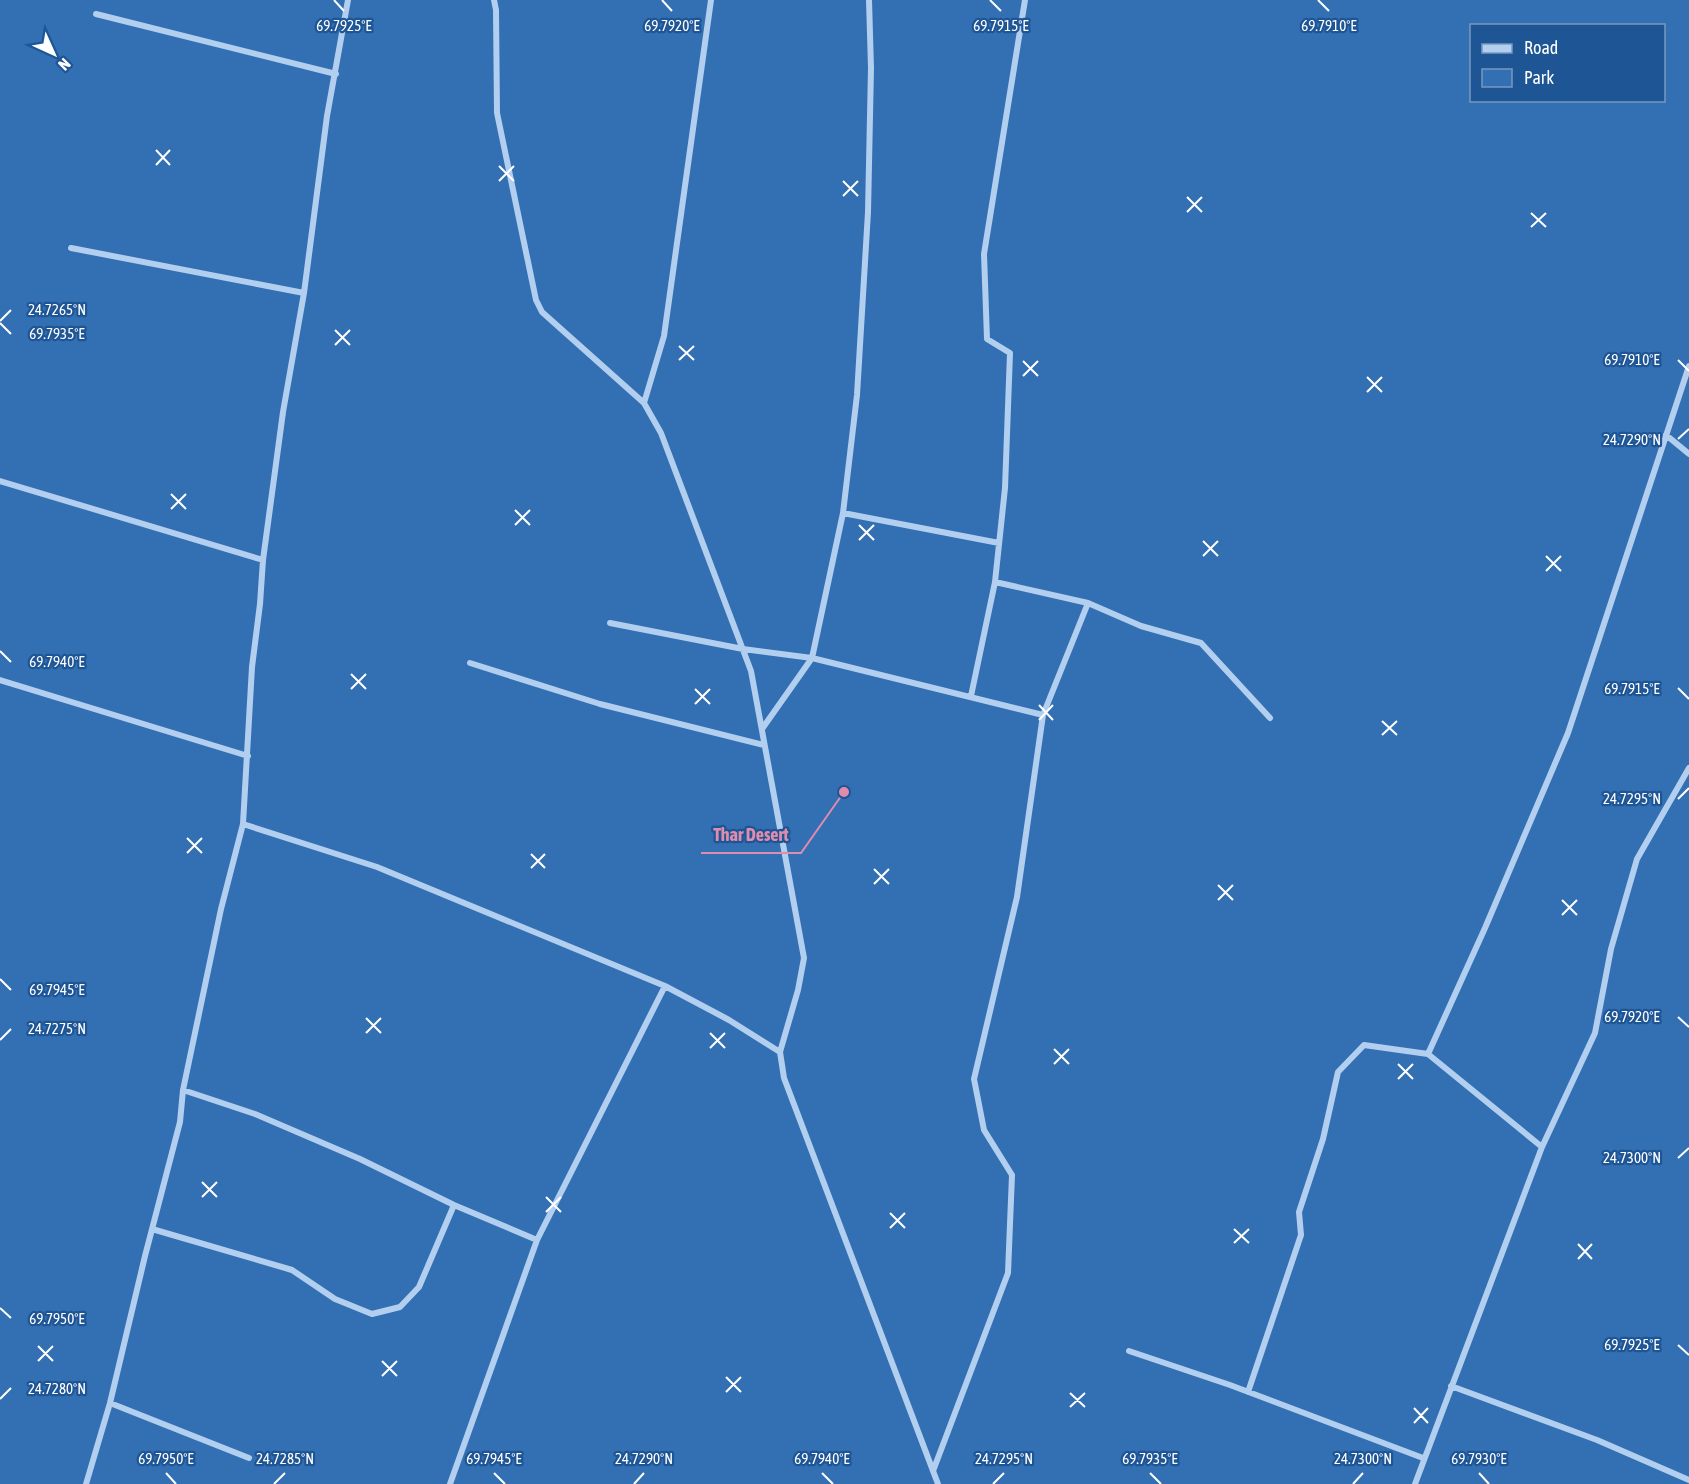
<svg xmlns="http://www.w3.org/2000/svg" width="1689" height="1484" font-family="'Asap Condensed',sans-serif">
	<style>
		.green { fill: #336fb3; fill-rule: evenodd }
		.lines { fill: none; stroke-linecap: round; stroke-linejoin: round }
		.street { stroke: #b2cfef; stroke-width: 6 }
		.ticks { fill: none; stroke: #fff; stroke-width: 2 }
		.ticks-label { font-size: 15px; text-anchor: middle; fill: #fff; stroke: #1e5595; stroke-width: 4.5; stroke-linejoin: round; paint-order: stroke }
		.leader { fill: none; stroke: #e08cad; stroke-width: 2 }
		.callout-dot { fill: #e08cad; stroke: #1e5595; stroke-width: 2 }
		.callout-label { font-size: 18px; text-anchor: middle; font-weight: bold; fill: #e08cad; stroke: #1e5595; stroke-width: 4.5; stroke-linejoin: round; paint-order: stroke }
	</style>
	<rect width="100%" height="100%" fill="#1e5595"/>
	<!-- green -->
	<path class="green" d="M0 0H1689V1484H0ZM1472 26H1664V100H1472Z"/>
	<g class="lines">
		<!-- street -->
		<path class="street" d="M494 0 496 10 497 113 536 300 542 312 644 403 661 433 751 671 804 958 798 990 780 1052 784 1078 938 1484
			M96 14 336 74
			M71 248 304 293
			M644 403 664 336 711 0
			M1666 435 1689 454
			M0 481 263 560
			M843 513 999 543
			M995 582 1088 603 1141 626 1201 643 1270 718
			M610 623 743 649 812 658 1043 715
			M470 663 600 704 764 745
			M0 680 248 756
			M971 696 995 582 1005 488 1010 353 987 339 984 254 1025 0
			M762 729 812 658 843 513 857 395 868 212 871 68 869 0
			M243 824 377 867 665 986 729 1020 780 1052
			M1428 1054 1485 928 1568 733 1689 366
			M183 1090 255 1114 360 1159 454 1205 537 1240
			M1542 1147 1595 1033 1611 949 1637 859 1689 768
			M152 1229 292 1270 335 1299 372 1314 400 1307 419 1287 454 1205
			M1129 1351 1230 1385 1423 1458
			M1451 1386 1597 1440 1689 1480
			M1248 1392 1301 1235 1299 1212 1323 1139 1338 1072 1364 1045 1428 1054 1542 1147 1415 1484
			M110 1403 249 1458
			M933 1471 1008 1273 1012 1175 984 1130 974 1079 1017 897 1043 715 1088 603
			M86 1484 110 1403 145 1256 180 1122 183 1090 221 909 243 824 252 667 260 604 263 560 283 412 304 293 327 116 348 0
			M450 1484 537 1240 665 986"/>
	</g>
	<!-- ticks -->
	<path class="ticks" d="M334 0 344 11M662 0 672 11M990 0 1001 11M1318 0 1329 11M156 150 170 165M156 165 170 150M499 166 514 181M499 181 514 166M843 181 858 196M843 196 858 181M1187 197 1202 212M1187 212 1202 197M1531 213 1546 227M1531 227 1546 213M0 321 11 310M0 323 11 334M335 330 350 345M335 345 350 330M679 346 694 360M679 360 694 346M1678 360 1689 371M1023 361 1038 376M1023 376 1038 361M1367 377 1382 392M1367 392 1382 377M1678 439 1689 429M171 494 186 509M171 509 186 494M515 510 530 525M515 525 530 510M859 525 874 540M859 540 874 525M1203 541 1218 556M1203 556 1218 541M1546 556 1561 571M1546 571 1561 556M0 651 11 662M351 674 366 689M1678 688 1689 699M351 689 366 674M695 689 710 704M695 704 710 689M1039 705 1053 720M1039 720 1053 705M1382 721 1397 735M1382 735 1397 721M1678 799 1689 788M187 838 202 853M187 853 202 838M531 854 545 868M531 868 545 854M874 869 889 884M874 884 889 869M1218 885 1233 900M1218 900 1233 885M1562 900 1577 915M1562 915 1577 900M0 979 11 990M1678 1017 1689 1027M366 1018 381 1033M366 1033 381 1018M710 1033 725 1048M0 1040 11 1029M710 1048 725 1033M1054 1049 1069 1064M1054 1064 1069 1049M1398 1064 1413 1079M1398 1079 1413 1064M1678 1158 1689 1148M202 1182 217 1197M202 1197 217 1182M546 1197 561 1212M546 1212 561 1197M890 1213 905 1228M890 1228 905 1213M1234 1229 1249 1243M1234 1243 1249 1229M1578 1244 1592 1259M1578 1259 1592 1244M0 1308 11 1318M1678 1345 1689 1355M38 1346 53 1361M38 1361 53 1346M382 1361 397 1376M382 1376 397 1361M726 1377 741 1392M726 1392 741 1377M1070 1393 1085 1407M0 1399 11 1388M1070 1407 1085 1393M1414 1408 1428 1423M1414 1423 1428 1408M166 1473 176 1484M494 1473 505 1484M822 1473 833 1484M1150 1473 1161 1484M1479 1473 1489 1484M274 1484 285 1473M634 1484 644 1473M993 1484 1004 1473M1353 1484 1363 1473"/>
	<g class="ticks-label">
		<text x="344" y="31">69.7925°E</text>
		<text x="672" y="31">69.7920°E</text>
		<text x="1001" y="31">69.7915°E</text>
		<text x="1329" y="31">69.7910°E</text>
		<text x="57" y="315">24.7265°N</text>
		<text x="57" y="339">69.7935°E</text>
		<text x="1632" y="365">69.7910°E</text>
		<text x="1632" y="445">24.7290°N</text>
		<text x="57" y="667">69.7940°E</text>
		<text x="1632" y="694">69.7915°E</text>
		<text x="1632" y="804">24.7295°N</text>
		<text x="57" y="995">69.7945°E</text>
		<text x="1632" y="1022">69.7920°E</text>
		<text x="57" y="1034">24.7275°N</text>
		<text x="1632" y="1163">24.7300°N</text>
		<text x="57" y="1324">69.7950°E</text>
		<text x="1632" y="1350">69.7925°E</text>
		<text x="57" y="1394">24.7280°N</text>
		<text x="166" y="1464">69.7950°E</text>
		<text x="285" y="1464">24.7285°N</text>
		<text x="494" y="1464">69.7945°E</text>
		<text x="644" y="1464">24.7290°N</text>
		<text x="822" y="1464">69.7940°E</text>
		<text x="1004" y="1464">24.7295°N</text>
		<text x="1150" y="1464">69.7935°E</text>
		<text x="1363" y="1464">24.7300°N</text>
		<text x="1479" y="1464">69.7930°E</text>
	</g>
	<!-- callouts -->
	<path class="leader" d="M844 792L801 853H701"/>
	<circle class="callout-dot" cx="844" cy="792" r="6"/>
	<g class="callout-label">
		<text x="751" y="841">Thar Desert</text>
	</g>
	<!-- legend -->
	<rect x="1470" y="24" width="195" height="78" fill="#1e5595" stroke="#7899bf" stroke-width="1.5"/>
	<rect x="1482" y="44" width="30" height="9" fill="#b2cfef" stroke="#7899bf" stroke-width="1.5"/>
	<text x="1524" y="54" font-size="18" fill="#ffffff">Road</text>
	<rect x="1482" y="69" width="30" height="18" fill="#336fb3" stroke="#7899bf" stroke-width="1.5"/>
	<text x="1524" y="84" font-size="18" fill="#ffffff">Park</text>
	<!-- north arrow -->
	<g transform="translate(54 54) rotate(135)" stroke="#1e5595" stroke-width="4.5" paint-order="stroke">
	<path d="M0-4.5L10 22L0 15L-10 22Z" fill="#ffffff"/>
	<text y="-9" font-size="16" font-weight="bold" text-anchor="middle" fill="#ffffff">N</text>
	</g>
</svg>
